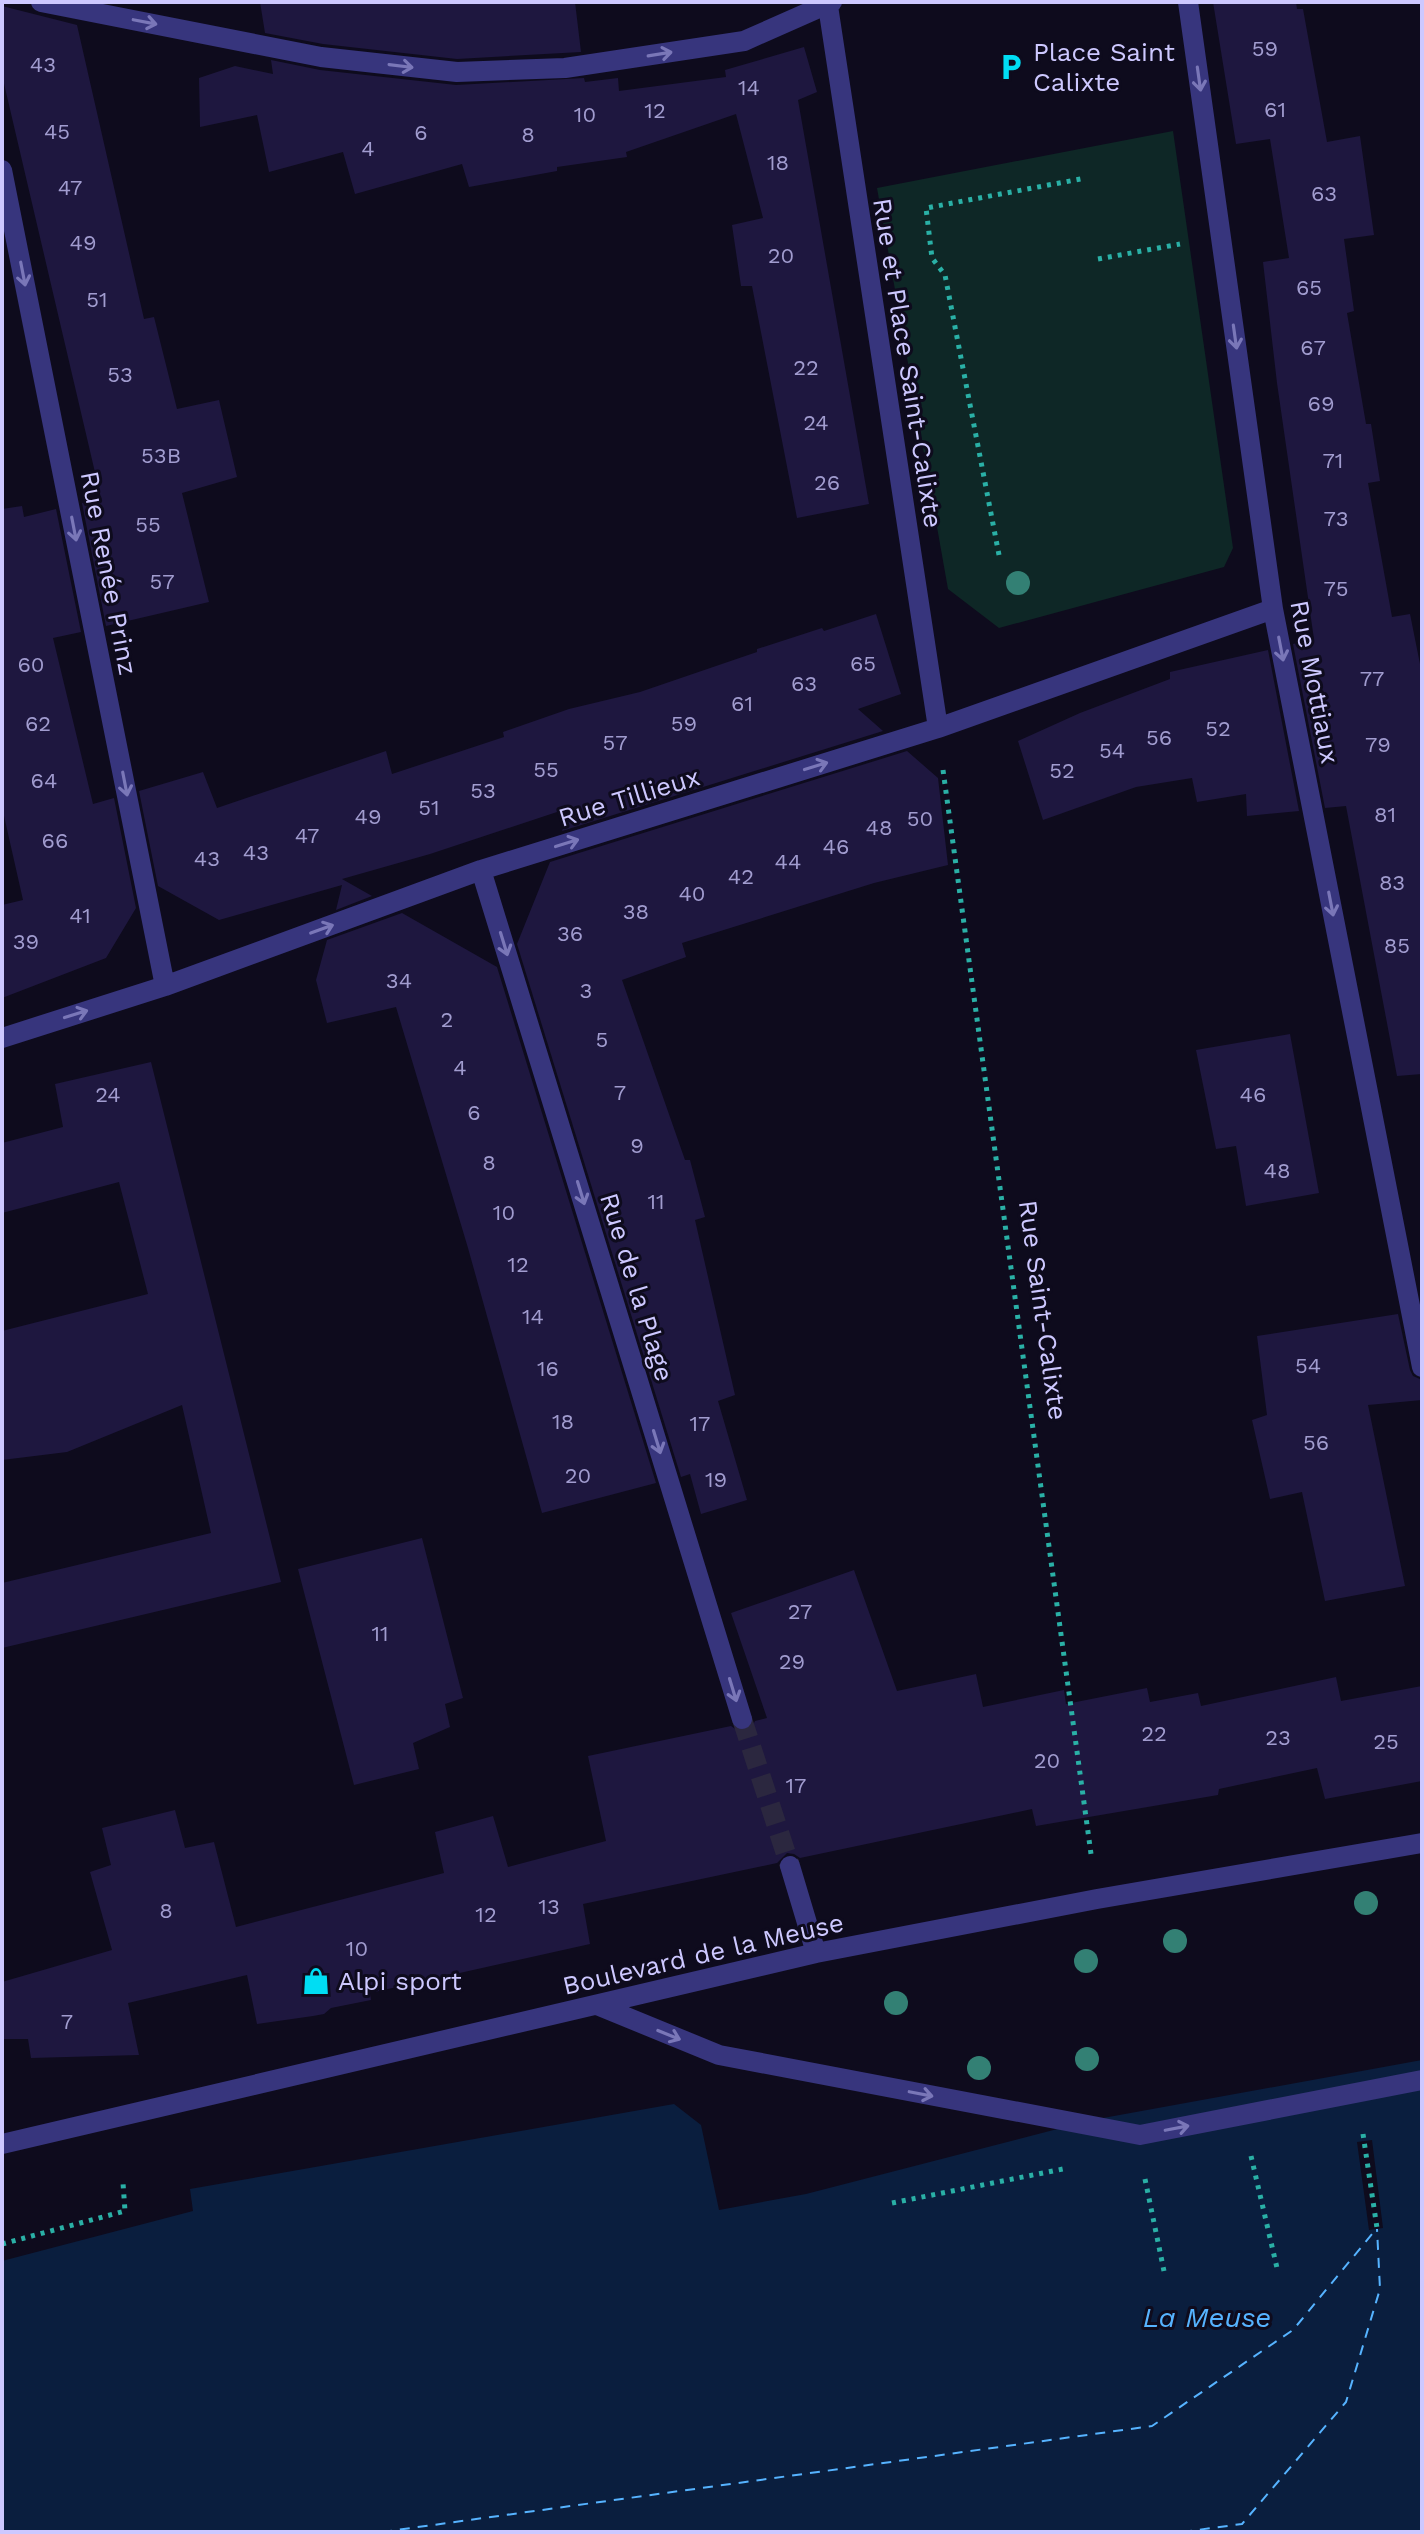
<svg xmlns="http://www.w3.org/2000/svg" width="1424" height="2534" font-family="'Work Sans',sans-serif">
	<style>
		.green { fill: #0e2726 }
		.water { fill: #0a1e3e }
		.pier { fill: #0e0b1d }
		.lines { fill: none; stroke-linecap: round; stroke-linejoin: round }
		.ferry { stroke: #56b3ff; stroke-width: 2; stroke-dasharray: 10 8; stroke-linecap: butt }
		.building { fill: #1e173f }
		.minor-tunnel { stroke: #2b273f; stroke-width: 20; stroke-dasharray: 20 10; stroke-linecap: butt }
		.path { stroke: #2ab0a6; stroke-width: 5; stroke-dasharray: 4 6; stroke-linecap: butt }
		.minor { stroke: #37357d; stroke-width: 20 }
		.tree { fill: #338074 }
		.oneway { stroke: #7a77b8 }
		.labels { text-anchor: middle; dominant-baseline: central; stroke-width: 6; stroke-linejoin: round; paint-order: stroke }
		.number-label { font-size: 22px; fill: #a19ccf }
		.poi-label { font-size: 26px; fill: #cdc8ff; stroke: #0e0b1d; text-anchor: start }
		.street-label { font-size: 26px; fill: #cdc8ff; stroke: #0e0b1d }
		.water-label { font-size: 28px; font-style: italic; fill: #56b3ff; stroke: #0e0b1d }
	</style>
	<rect width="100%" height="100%" fill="#0e0b1d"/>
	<!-- green -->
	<path class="green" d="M1173 131 1233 548 1224 567 999 628 948 589 877 188Z"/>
	<!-- water -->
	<path class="water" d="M1422 2060V2532H2V2261L193 2211 190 2189 674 2104 701 2125 719 2210 806 2194 1092 2120Z"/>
	<!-- pier -->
	<path class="pier" d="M1372 2140 1383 2228 1369 2230 1357 2142Z"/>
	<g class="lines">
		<!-- ferry -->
		<path class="ferry" d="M382 2532 1152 2426 1293 2330 1377 2228
			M1182 2532 1242 2524 1346 2402 1380 2289 1377 2229"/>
	</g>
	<!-- building -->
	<path class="building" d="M260 2H575L581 52 457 59 323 44 265 33Z
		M1213 2H1296L1297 9H1303L1327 142 1360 136 1374 235 1344 239 1354 311 1347 313 1366 424H1371L1380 481 1368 483 1392 617 1410 614 1422 674V1074L1397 1076 1346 806 1325 808 1293 644 1314 639 1277 383 1263 262 1289 258 1270 139 1236 144Z
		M2 6 77 25 144 319 154 317 177 409 219 400 237 477 182 493 209 602 106 626 82 503 101 498 2 75Z
		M804 47 817 92 798 100 869 504 797 518 752 286H741L732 225 763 218 736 114 626 152 627 157 557 167V171L469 187 462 164 355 194 343 152 269 172 257 115 200 127 199 78 235 66 273 74 271 60 320 70 456 85 584 78 585 82 618 78 619 91 726 77 725 70Z
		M22 506 24 517 56 509 81 632 53 638 93 804 114 798 136 908 106 958 2 998V905L23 900 2 807V509Z
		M876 614 901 694 858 709 883 731 562 831 572 807 430 854 342 879 372 896 336 910 342 885 219 920 158 886 139 791 203 772 217 808 386 751 392 774 504 737 503 732 569 709 640 692 757 652V649L822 628 824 631Z
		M1268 650 1299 811 1247 816 1246 794 1197 802 1192 778 1136 787 1043 820 1018 741 1080 713 1170 679V672Z
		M907 751 938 778 948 865 874 883 682 943 686 957 622 980 685 1160H690L705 1217 695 1220 735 1395 718 1401 747 1500 701 1514 690 1474 681 1477 517 944 550 862Z
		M402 913 497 967 656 1483 542 1513 468 1248 396 1007 327 1023 316 980 327 940Z
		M1290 1034 1319 1193 1246 1206 1236 1146 1216 1149 1196 1050Z
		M151 1062 281 1582 2 1648V1583L211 1533 182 1405 67 1452 2 1460V1331L148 1294 119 1182 2 1213V1143L63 1127 55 1084Z
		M1398 1314 1410 1370 1413 1376 1422 1380V1400L1368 1405 1405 1586 1325 1601 1302 1492 1270 1499 1252 1420 1267 1415 1257 1336Z
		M422 1538 463 1698 445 1704 450 1727 413 1743 419 1769 354 1785 298 1569Z
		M854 1570 897 1691 976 1674 983 1707 1064 1690 1066 1704 1147 1688 1150 1702 1198 1693 1201 1706 1336 1677 1341 1701 1422 1686V1781L1325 1799 1317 1768 1219 1789 1218 1795 1036 1826 1032 1809 800 1858 794 1854 787 1853 777 1863 583 1904 590 1944 370 1993 371 2000 331 2008 324 2014 313 2016 257 2024 247 1975 128 2003 139 2055 31 2058 28 2039H2V1982L112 1950 90 1872 111 1865 102 1828 175 1810 185 1848 214 1842 236 1927 444 1873 435 1832 493 1816 508 1867 606 1841 588 1756 731 1726 738 1731 745 1732 752 1727 755 1721 767 1718 731 1613Z"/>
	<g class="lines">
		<!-- minor-tunnel -->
		<path class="minor-tunnel" d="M742 1719 790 1866"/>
		<!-- path -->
		<path class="path" d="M1098 259 1180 244
			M999 555 945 275 932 258 926 208 1086 178
			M943 770 1091 1854
			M1363 2134 1377 2228
			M1251 2156 1277 2268
			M1145 2179 1165 2276
			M892 2203 1068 2168
			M2 2244 125 2211 123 2183"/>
		<!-- minor -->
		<path class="minor" d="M41 2 321 57 457 72 565 68 744 41 832 2
			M1188 2 1273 609 1422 1367
			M828 6 938 728
			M2 170 165 986
			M481 870 742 1719
			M2 1038 165 986 481 870 938 728 1273 609
			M790 1866 816 1953
			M597 2005 719 2055 1140 2135 1422 2080
			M2 2144 816 1953 1097 1899 1422 1843"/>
	</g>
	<!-- trees -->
	<g class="tree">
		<circle cx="1018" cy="583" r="12"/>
		<circle cx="1366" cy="1903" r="12"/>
		<circle cx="1175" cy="1941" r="12"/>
		<circle cx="1086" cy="1961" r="12"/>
		<circle cx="896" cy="2003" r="12"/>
		<circle cx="1087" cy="2059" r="12"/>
		<circle cx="979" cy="2068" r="12"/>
	</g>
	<!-- one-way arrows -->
	<defs><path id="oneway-shaft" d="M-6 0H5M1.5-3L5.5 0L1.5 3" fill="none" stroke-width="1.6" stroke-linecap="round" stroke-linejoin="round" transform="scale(2)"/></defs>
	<g class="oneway">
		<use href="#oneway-shaft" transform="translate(145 22) rotate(11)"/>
		<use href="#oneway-shaft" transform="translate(660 54) rotate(-9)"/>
		<use href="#oneway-shaft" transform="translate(401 66) rotate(7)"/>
		<use href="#oneway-shaft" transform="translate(1199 79) rotate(82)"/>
		<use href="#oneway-shaft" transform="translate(23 274) rotate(79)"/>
		<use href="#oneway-shaft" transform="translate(1235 337) rotate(82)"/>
		<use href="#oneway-shaft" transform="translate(74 529) rotate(79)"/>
		<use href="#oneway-shaft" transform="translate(1281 649) rotate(79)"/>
		<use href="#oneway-shaft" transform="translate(816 766) rotate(-17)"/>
		<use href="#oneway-shaft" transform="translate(125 784) rotate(79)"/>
		<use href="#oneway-shaft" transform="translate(567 843) rotate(-17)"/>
		<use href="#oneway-shaft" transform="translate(1331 904) rotate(79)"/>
		<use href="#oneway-shaft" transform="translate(322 929) rotate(-20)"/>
		<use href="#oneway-shaft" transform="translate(504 944) rotate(73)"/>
		<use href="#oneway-shaft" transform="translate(76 1014) rotate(-17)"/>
		<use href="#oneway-shaft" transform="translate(581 1193) rotate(73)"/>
		<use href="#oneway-shaft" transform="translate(657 1442) rotate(73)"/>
		<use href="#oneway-shaft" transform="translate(733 1690) rotate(73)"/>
		<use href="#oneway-shaft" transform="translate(669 2035) rotate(22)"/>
		<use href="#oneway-shaft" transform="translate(921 2094) rotate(11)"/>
		<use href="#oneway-shaft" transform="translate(1177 2128) rotate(-11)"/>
	</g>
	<!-- icons -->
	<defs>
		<g id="parking-bare" transform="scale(2.16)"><path d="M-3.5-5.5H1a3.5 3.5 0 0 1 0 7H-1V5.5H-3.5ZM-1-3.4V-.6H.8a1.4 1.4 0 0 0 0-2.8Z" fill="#00ddf3" stroke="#0e0b1d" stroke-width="2.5" paint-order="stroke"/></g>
		<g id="shop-bare" transform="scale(2.16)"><path d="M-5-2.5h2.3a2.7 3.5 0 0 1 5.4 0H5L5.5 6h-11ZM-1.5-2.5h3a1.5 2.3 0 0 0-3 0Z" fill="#00ddf3" stroke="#0e0b1d" stroke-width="2.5" paint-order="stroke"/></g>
	</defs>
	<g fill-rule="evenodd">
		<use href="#parking-bare" x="1011" y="67"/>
		<use href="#shop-bare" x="316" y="1981"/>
	</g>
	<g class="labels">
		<!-- number labels -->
		<g class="number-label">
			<text x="1265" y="48">59</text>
			<text x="43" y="64">43</text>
			<text x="749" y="87">14</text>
			<text x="1275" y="109">61</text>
			<text x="655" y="110">12</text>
			<text x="585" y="114">10</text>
			<text x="57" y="131">45</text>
			<text x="421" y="132">6</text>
			<text x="528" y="134">8</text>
			<text x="368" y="148">4</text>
			<text x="778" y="162">18</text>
			<text x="70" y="187">47</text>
			<text x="1324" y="193">63</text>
			<text x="83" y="242">49</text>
			<text x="781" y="255">20</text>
			<text x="1309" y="287">65</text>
			<text x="97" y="299">51</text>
			<text x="1313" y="347">67</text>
			<text x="806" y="367">22</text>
			<text x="120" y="374">53</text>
			<text x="1321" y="403">69</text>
			<text x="816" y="422">24</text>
			<text x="161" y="455">53B</text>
			<text x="1333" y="460">71</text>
			<text x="827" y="482">26</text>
			<text x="1336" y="518">73</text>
			<text x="148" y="524">55</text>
			<text x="162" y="581">57</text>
			<text x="1336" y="588">75</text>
			<text x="863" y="663">65</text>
			<text x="31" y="664">60</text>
			<text x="1372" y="678">77</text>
			<text x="804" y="683">63</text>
			<text x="742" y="703">61</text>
			<text x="38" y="723">62</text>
			<text x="684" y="723">59</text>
			<text x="1218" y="728">52</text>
			<text x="1159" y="737">56</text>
			<text x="615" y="742">57</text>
			<text x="1378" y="744">79</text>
			<text x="1112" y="750">54</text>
			<text x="546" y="769">55</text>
			<text x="1062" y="770">52</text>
			<text x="44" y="780">64</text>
			<text x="483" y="790">53</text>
			<text x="429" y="807">51</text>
			<text x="1385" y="814">81</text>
			<text x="368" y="816">49</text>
			<text x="920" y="818">50</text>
			<text x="879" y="827">48</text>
			<text x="307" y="835">47</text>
			<text x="55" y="840">66</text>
			<text x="836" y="846">46</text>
			<text x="256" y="852">43</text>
			<text x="207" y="858">43</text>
			<text x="788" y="861">44</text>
			<text x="741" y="876">42</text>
			<text x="1392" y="882">83</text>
			<text x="692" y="893">40</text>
			<text x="636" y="911">38</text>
			<text x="80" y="915">41</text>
			<text x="570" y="933">36</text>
			<text x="26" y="941">39</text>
			<text x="1397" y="945">85</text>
			<text x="399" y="980">34</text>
			<text x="586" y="990">3</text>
			<text x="447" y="1019">2</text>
			<text x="602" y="1039">5</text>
			<text x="460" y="1067">4</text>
			<text x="620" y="1092">7</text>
			<text x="108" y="1094">24</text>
			<text x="1253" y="1094">46</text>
			<text x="474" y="1112">6</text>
			<text x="637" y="1145">9</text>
			<text x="489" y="1162">8</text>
			<text x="1277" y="1170">48</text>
			<text x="656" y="1201">11</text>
			<text x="504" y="1212">10</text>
			<text x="518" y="1264">12</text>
			<text x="533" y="1316">14</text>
			<text x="1308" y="1365">54</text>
			<text x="548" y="1368">16</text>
			<text x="563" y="1421">18</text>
			<text x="700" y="1423">17</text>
			<text x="1316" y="1442">56</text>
			<text x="578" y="1475">20</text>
			<text x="716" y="1479">19</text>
			<text x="800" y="1611">27</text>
			<text x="380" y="1633">11</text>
			<text x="792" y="1661">29</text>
			<text x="1154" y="1733">22</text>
			<text x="1278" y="1737">23</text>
			<text x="1386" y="1741">25</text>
			<text x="1047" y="1760">20</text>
			<text x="796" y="1785">17</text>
			<text x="549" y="1906">13</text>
			<text x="166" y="1910">8</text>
			<text x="486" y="1914">12</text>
			<text x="357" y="1948">10</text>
			<text x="67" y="2021">7</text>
		</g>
		<!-- poi labels -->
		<g class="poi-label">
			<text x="1033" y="52">Place Saint<tspan x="1033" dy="30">Calixte</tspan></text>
			<text x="338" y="1981">Alpi sport</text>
		</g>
		<!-- street labels -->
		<g class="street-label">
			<text transform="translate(908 363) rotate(81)">Rue et Place Saint-Calixte</text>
			<text transform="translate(109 573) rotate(79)">Rue Renée Prinz</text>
			<text transform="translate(1315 682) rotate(79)">Rue Mottiaux</text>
			<text transform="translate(629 797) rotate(-17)">Rue Tillieux</text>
			<text transform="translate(637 1287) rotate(73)">Rue de la Plage</text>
			<text transform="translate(1043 1310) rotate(82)">Rue Saint-Calixte</text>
			<text transform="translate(703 1954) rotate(-13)">Boulevard de la Meuse</text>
		</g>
		<!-- water labels -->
		<g class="water-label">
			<text x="1207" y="2317">La Meuse</text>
		</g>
	</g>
	<!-- border -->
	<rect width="1424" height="2534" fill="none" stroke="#cdc8ff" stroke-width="8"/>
</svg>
